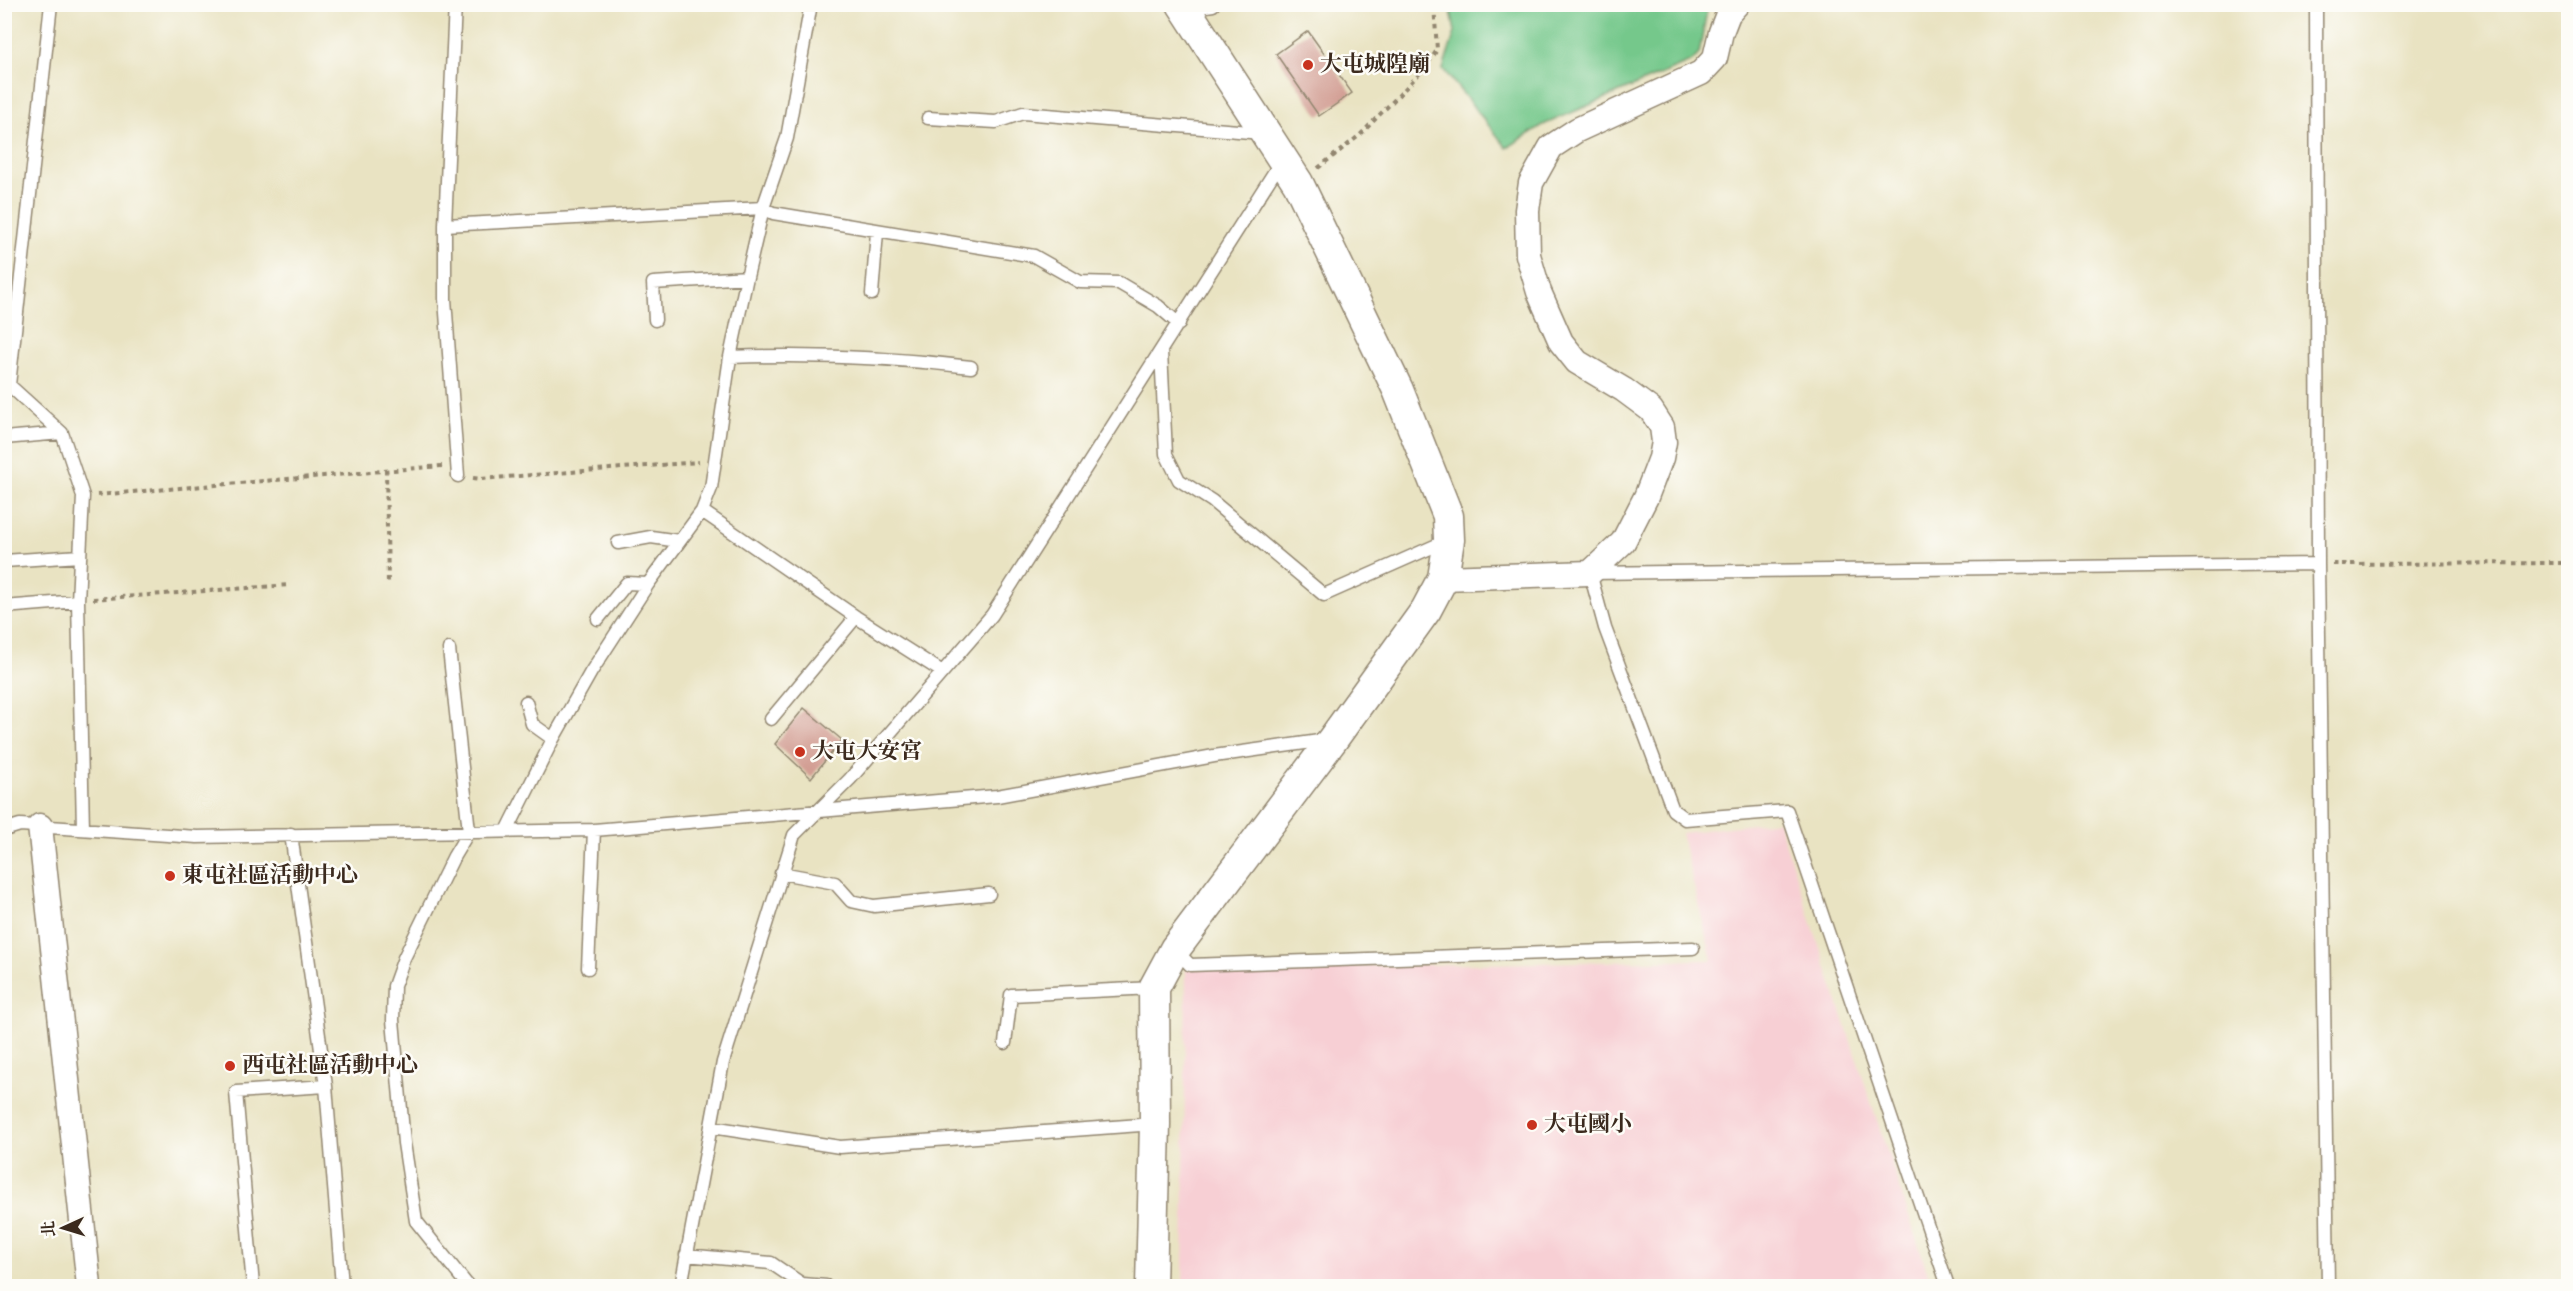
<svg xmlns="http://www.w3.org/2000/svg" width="2573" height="1291" font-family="Vollkorn,'Noto Serif TC',serif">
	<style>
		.built { fill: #f7cfd4 }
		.green { fill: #75c88b; stroke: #587954; stroke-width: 1.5 }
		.building { fill: #d29d93 }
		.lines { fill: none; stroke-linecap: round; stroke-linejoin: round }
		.service-casing { stroke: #928670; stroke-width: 15 }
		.minor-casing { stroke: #928670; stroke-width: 27 }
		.tertiary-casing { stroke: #928670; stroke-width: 33 }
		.path { stroke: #928670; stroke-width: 4; stroke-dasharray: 4.5 4.5; stroke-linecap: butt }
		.service { stroke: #fff; stroke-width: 12 }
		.minor { stroke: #fff; stroke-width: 24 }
		.tertiary { stroke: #fff; stroke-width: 30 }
		.poi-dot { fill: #c8321e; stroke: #fdfcf7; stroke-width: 2 }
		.labels { text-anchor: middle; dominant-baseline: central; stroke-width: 5; stroke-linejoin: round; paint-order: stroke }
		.poi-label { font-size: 22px; font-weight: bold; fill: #3b2a1e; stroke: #fdfcf7; text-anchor: start }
	</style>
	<rect width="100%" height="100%" fill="#fdfcf7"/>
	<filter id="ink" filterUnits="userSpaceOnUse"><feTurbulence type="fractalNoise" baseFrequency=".0167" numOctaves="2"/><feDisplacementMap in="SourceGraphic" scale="12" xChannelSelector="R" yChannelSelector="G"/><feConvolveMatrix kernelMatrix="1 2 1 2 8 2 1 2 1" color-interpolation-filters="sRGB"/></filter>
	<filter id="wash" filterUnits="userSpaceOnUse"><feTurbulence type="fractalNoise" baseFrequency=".008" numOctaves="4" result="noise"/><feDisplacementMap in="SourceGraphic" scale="24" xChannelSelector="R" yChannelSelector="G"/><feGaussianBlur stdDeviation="1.35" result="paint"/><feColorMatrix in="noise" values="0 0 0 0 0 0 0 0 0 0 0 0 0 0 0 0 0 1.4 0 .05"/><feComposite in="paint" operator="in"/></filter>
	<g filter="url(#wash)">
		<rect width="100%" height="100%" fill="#e9e3c2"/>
		<!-- built -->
		<path class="built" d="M1778 821 1930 1280 1661 1286H1183L1186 969 1712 960 1681 833Z"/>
		<!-- green -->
		<path class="green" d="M1450 5 1451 4 1708 5 1699 54 1692 61 1543 125 1507 148 1443 69 1455 32Z"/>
		<g id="blocks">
			<!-- building -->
			<path class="building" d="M1308 31 1352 93 1319 116 1276 54Z
				M804 708 842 740 811 778 775 744Z"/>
		</g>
	</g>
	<g filter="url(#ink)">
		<use href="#blocks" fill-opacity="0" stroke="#928670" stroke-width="1.5"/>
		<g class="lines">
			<!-- service casing -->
			<g class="service-casing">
				<path id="service" d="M51 4 9 385 62 433 83 496 78 601 83 829
					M455 4 445 225V299L458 476
					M2316 4 2318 564 2328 1286
					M1186 9 1213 5
					M928 118 996 122 1023 113 1262 133
					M445 225 763 208 773 213 1034 256 1080 282 1119 283 1158 306 1179 324
					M872 294 877 232
					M655 320 653 283 747 277
					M1161 351 1166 454 1179 480 1212 501 1324 595 1446 541
					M730 357C811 354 891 357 971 367
					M4 438 62 433
					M702 511 856 617 941 671
					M618 543 651 537 679 541
					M4 561 80 556
					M4 607 78 601
					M598 619 627 583 648 584
					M449 649 469 831 454 856 404 958 394 986 393 1020 404 1143 416 1221 468 1286
					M526 702 532 724 553 739
					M771 719 856 617
					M4 830 20 825 197 837 594 830 997 796 1214 756 1326 740
					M507 831 553 739 591 672 648 584 702 511 711 488 730 357 747 277 763 208 787 138 811 4
					M291 834 326 1086 342 1286
					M781 873 835 883 851 901 874 906 989 894
					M1176 950 1190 965 1693 948
					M588 968 594 830
					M1005 1043 1011 995 1153 988
					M712 1127 840 1147 1154 1124
					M686 1255 771 1263 802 1284 826 1286
					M253 1286 236 1092 326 1086
					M681 1286 723 1062 794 835 850 779 992 615 1282 160
					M1948 1286 1787 811 1685 819 1673 810 1605 628 1590 573 2318 564"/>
			</g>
			<!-- minor casing -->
			<g class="minor-casing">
				<path id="minor" d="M1443 578 1590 573 1623 542 1646 497 1661 458 1664 442 1662 427 1651 410 1624 390 1577 362 1561 342 1539 292 1528 255 1527 210 1531 183 1551 147 1577 130 1701 73 1715 58 1721 32 1728 14 1737 4
					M40 826 89 1286"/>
			</g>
			<!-- tertiary casing -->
			<g class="tertiary-casing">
				<path id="tertiary" d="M1151 1286 1155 1124 1154 988 1175 949 1333 739 1426 610 1443 578 1449 540 1448 516 1398 390 1298 183 1182 4"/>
			</g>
			<!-- path -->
			<path class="path" d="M1318 168 1360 135 1424 69 1437 50 1434 4
				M386 469 388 585
				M473 478 481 479 699 462
				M97 495 442 466
				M2333 564 2568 563
				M93 599 290 585"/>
			<!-- service -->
			<use href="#service" class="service"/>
			<!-- minor -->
			<use href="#minor" class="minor"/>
			<!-- tertiary -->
			<use href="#tertiary" class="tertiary"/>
		</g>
	</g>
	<!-- markers -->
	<g class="poi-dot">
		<circle cx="1308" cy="65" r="6"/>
		<circle cx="800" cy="752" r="6"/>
		<circle cx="170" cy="876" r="6"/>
		<circle cx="230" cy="1066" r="6"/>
		<circle cx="1532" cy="1125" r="6"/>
	</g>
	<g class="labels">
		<!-- poi labels -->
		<g class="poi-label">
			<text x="1320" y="65">大屯城隍廟</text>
			<text x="812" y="752">大屯大安宮</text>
			<text x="182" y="876">東屯社區活動中心</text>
			<text x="242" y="1066">西屯社區活動中心</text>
			<text x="1544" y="1125">大屯國小</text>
		</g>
	</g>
	<!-- margin -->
	<rect width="2573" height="1291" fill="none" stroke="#fdfcf7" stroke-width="24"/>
	<!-- north arrow -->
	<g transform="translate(63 1228) rotate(266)" stroke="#fdfcf7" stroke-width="4.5" paint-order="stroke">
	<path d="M0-4.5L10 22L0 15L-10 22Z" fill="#3b2a1e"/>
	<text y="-9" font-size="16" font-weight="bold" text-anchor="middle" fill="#3b2a1e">北</text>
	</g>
</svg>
